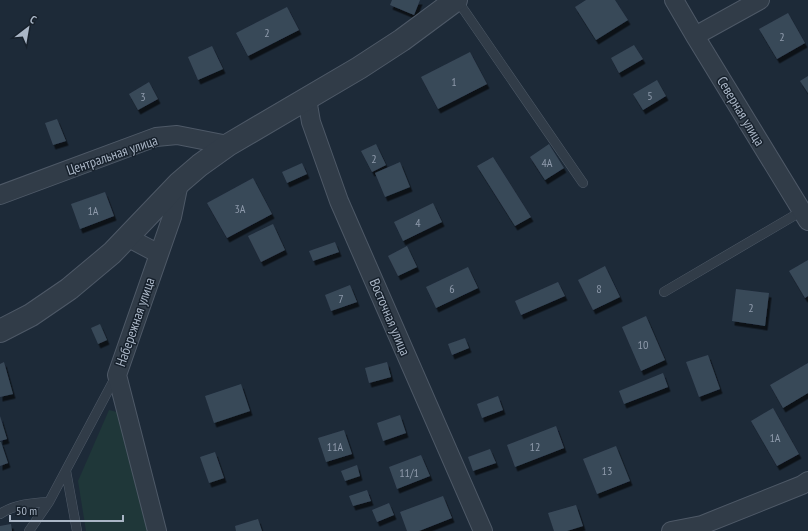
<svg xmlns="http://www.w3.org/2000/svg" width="808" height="531" font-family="'PT Sans Narrow',sans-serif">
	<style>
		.green { fill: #1f3739 }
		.building { fill: #394859; filter: url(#shadow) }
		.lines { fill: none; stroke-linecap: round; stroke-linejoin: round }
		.service-casing { stroke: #4e5967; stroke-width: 10 }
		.minor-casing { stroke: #4e5967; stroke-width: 20 }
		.tertiary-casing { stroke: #4e5967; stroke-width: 24 }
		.service { stroke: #313c48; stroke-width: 9 }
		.minor { stroke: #313c48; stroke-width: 18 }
		.tertiary { stroke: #313c48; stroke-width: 22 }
		.labels { text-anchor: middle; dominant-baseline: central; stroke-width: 3; stroke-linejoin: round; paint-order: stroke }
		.number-label { font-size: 12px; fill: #8e9aab }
		.street-label { font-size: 14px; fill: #aab6c6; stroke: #17212c }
	</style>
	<defs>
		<filter id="shadow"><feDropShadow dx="2.5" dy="4.5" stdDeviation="0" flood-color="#0009"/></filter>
	</defs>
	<rect width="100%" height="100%" fill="#1d2a38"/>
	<!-- green -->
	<path class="green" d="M109 410 121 413 152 531H86L78 481Z"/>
	<!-- building -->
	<path class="building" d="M392 0H420L414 15 390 5Z
		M586 0H615L628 20 596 40 575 7Z
		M287 7 299 30 248 56 236 33Z
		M788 13 805 43 777 59 759 29Z
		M634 45 643 59 619 73 611 58Z
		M212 46 223 69 198 80 188 57Z
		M470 52 487 84 438 109 421 77Z
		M808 76V93L800 81Z
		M657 80 666 96 643 110 633 94Z
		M149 82 158 99 138 110 129 94Z
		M57 119 66 141 53 145 45 123Z
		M376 144 386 165 372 172 361 151Z
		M549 144 564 168 545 180 530 157Z
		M493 157 531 217 515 226 477 166Z
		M400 162 410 187 385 197 375 173Z
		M302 163 307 174 287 183 282 172Z
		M253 178 272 214 227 238 207 203Z
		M105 192 114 216 80 229 71 204Z
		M433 203 442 222 403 241 394 222Z
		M273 224 285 250 261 262 248 236Z
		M335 242 339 252 313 261 309 251Z
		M407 246 417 267 398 276 388 256Z
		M808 260V296L805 298 789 271Z
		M605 266 620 297 593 310 578 280Z
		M468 267 478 288 436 308 426 287Z
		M558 282 565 296 521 315 515 301Z
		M350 285 357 302 331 311 325 295Z
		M736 289 769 293 765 326 732 321Z
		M646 316 665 360 641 371 622 327Z
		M100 324 107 340 98 344 91 328Z
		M465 338 469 348 452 355 448 344Z
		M708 355 720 389 699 397 686 362Z
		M4 362 13 394 0 397V364Z
		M387 362 391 377 369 383 365 368Z
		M808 363V393L783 408 770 385Z
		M663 373 668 387 624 404 619 391Z
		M241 384 250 411 214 423 205 396Z
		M498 396 503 410 482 418 477 404Z
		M773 408 799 454 777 466 751 421Z
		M400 415 406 433 383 441 377 423Z
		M0 416 7 439 0 441Z
		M556 426 564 448 515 467 507 445Z
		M344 430 352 454 326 462 318 438Z
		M0 442H1L8 463 0 466Z
		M616 446 630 481 597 494 583 459Z
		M490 449 496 463 473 471 468 457Z
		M215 452 224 478 209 483 200 457Z
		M421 455 430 476 397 489 389 467Z
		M357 465 360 476 345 481 341 471Z
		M367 490 371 501 353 506 349 496Z
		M443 496 452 518 419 531H407L400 512Z
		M389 503 394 515 377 522 372 510Z
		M576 505 583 526 567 531H554L548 513Z
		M258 519 262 531H236L235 526Z
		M11 524 12 531H0V526Z"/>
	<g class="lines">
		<!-- service casing -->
		<g class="service-casing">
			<path id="service" d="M457 0 583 183
				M664 292 802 211
				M66 471 77 531
				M0 514C15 504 32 503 49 502
				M29 531 49 502 116 376"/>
		</g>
		<!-- minor casing -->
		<g class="minor-casing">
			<path id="minor" d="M674 0 695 36 808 221
				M695 36 760 0
				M307 99 311 122 339 201 483 531
				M0 195 156 137 177 135 228 145
				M127 237 159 254
				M157 531 117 375 172 217 179 183
				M671 531 702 525 802 485 808 481"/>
		</g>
		<!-- tertiary casing -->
		<g class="tertiary-casing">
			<path id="tertiary" d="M0 331 31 315 69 289 112 253 179 183 200 165 228 145 359 68 402 40 456 0"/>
		</g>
		<!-- service -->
		<use href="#service" class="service"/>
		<!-- minor -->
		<use href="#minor" class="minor"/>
		<!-- tertiary -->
		<use href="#tertiary" class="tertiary"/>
	</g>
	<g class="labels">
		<!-- number labels -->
		<g class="number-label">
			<text x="267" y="32">2</text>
			<text x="782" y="36">2</text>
			<text x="454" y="81">1</text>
			<text x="650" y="95">5</text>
			<text x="143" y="96">3</text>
			<text x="374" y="158">2</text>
			<text x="547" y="162">4А</text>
			<text x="240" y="208">3А</text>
			<text x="93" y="210">1А</text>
			<text x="418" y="222">4</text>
			<text x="452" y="288">6</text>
			<text x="599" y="288">8</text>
			<text x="341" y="298">7</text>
			<text x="751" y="307">2</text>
			<text x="643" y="344">10</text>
			<text x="775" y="437">1А</text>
			<text x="335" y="446">11А</text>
			<text x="535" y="446">12</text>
			<text x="607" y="470">13</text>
			<text x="409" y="472">11/1</text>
		</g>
		<!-- street labels -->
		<g class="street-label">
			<text transform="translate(741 111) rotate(59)">Северная улица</text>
			<text transform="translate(112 155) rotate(-19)">Центральная улица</text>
			<text transform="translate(390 317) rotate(67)">Восточная улица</text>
			<text transform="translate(135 322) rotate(-71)">Набережная улица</text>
		</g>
	</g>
	<!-- north arrow -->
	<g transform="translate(28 28) rotate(31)" stroke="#17212c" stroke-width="3" paint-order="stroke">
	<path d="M0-3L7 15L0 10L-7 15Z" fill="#aab6c6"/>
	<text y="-6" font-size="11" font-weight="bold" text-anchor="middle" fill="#aab6c6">С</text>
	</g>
	<!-- scale -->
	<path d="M10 515v6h113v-6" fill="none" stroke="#aab6c6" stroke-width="2"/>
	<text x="16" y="515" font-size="12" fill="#aab6c6" stroke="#17212c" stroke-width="3" paint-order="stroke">50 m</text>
</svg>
